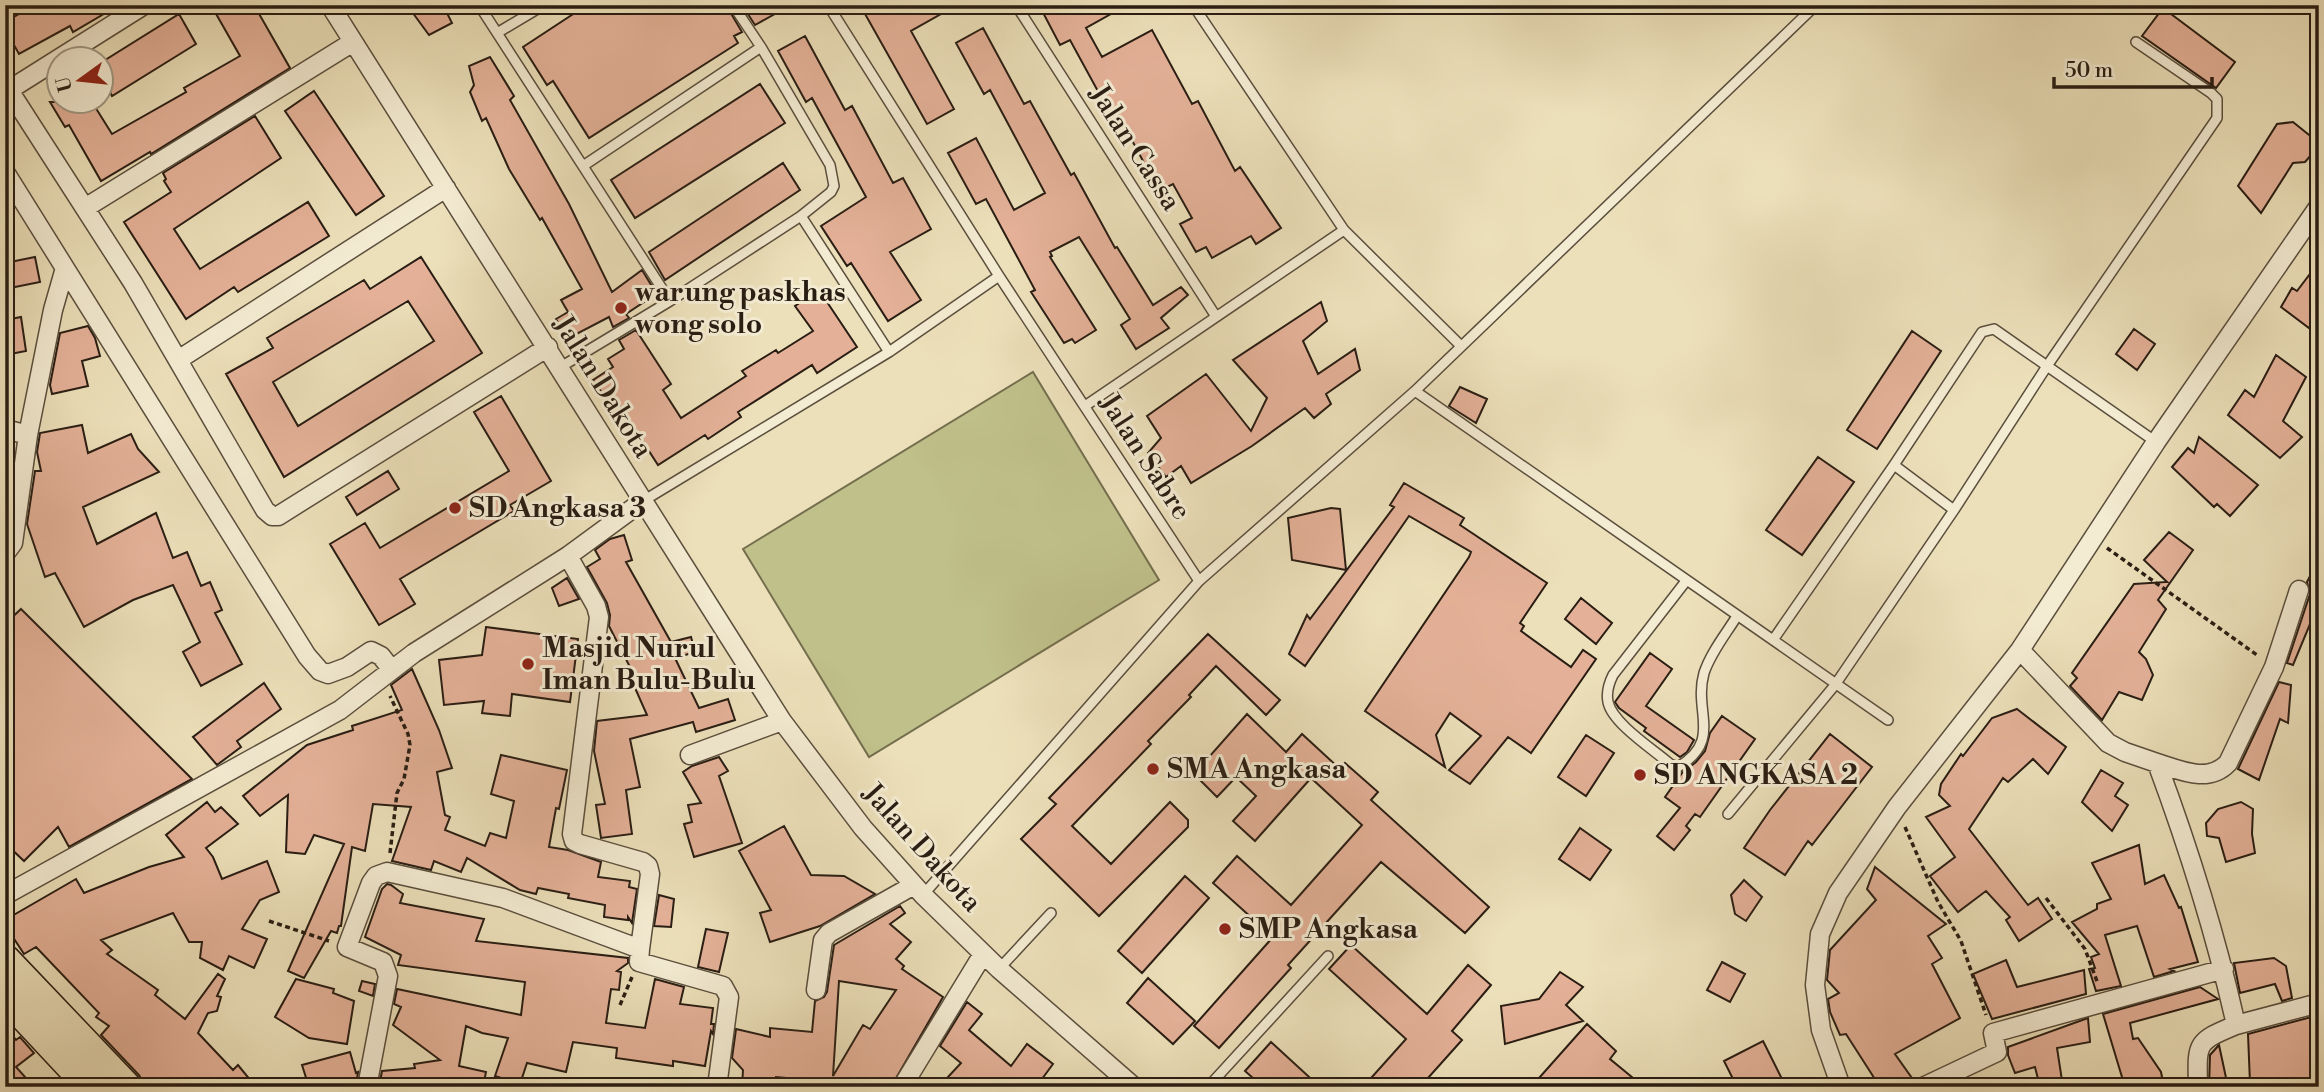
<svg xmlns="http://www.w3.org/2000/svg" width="2324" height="1092" font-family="'Libre Bodoni',serif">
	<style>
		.pitch { fill: #c0c08a; stroke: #746e4e; stroke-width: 2 }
		.building { fill: #e4b198; stroke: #291d13; stroke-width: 2; fill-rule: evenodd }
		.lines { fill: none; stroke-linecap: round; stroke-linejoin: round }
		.service-casing { stroke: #5a4e3d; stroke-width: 12 }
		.minor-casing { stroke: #5a4e3d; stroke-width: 21 }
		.trunk-casing { stroke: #291d13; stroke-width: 33 }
		.path { stroke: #291d13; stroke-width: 3.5; stroke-dasharray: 5 3.5; stroke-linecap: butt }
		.service { stroke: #f3ebd2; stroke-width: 9 }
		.minor { stroke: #f3ebd2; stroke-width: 18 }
		.trunk { stroke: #ece0ba; stroke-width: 30 }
		.poi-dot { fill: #8f2418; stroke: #f3ebd2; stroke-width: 2.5 }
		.labels { text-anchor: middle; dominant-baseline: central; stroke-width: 6; stroke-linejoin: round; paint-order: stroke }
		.street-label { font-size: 28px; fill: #291d13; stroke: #f3ebd2 }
		.poi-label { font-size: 28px; font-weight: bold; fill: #291d13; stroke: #f3ebd2; text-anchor: start }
	</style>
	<rect width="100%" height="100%" fill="#ece0ba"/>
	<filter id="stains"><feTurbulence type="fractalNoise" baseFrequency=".00286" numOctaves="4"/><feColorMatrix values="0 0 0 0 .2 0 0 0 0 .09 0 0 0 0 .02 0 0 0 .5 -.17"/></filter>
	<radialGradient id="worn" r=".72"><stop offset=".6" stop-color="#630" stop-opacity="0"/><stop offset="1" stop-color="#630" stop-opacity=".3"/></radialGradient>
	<!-- pitch -->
	<path class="pitch" d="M1033 372 1159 580 869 757 743 549Z"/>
	<!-- building -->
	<path class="building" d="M35 5H119L73 32 70 26 19 54 5 29V22Z
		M211 5H254L290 68 151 154 150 152 101 181 69 125 65 127 50 102H92L112 134 186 92 184 88 240 56Z
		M407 5H443L452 23 429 35Z
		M587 5H726L742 32 734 36 738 43 589 138 553 81 547 85 523 47Z
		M742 5H791L755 25Z
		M860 5H957L911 31 954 109 927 124Z
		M1039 5H1127L1086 28 1102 57 1152 30 1192 104 1198 101 1235 171 1240 167 1281 228 1256 244 1251 236 1212 258 1206 247 1196 252 1180 224 1192 218 1173 184 1159 191 1118 114 1112 117 1070 40 1060 45Z
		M2163 8 2235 62 2216 88 2142 36Z
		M179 14 196 44 112 96 102 77V62Z
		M983 28 1024 104 1030 101 1071 175 1074 173 1115 248 1117 247 1153 305 1181 287 1188 295 1161 318 1169 328 1136 349 1121 325 1130 319 1079 237 1050 252 1052 256 1050 257 1096 330 1075 343 1072 339 1064 343 1031 292 1035 290 986 199 976 204 948 153 976 138 1014 210 1045 193 990 90 984 94 956 43Z
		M805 36 845 110 852 106 893 183 903 178 931 229 890 252 921 300 888 321 851 263 847 266 821 226 866 197 812 98 806 102 778 51Z
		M490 57 514 96 510 100 569 204 612 292 642 270 653 288 643 295 647 300 626 314 629 318 613 327 609 317 567 339 556 319 568 312 561 300 582 289 542 218 540 220 509 169 486 118 482 121 470 92 474 85 469 66Z
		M760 84 785 123 635 218 611 180Z
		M314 91 384 196 356 215 285 111Z
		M255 116 281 158 174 229 200 269 308 202 329 236 238 292 234 287 186 319 124 222 171 192 164 181 166 179 163 173Z
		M2293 122 2319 143V146L2305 162 2293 163 2261 213 2238 186 2277 124Z
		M783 163 800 190 665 280 649 252Z
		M35 257 40 282 5 289V263Z
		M421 257 482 353 284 477 226 374 273 348 267 338 364 280 370 289ZM408 301 434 341 298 426 273 382Z
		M2319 262V315L2309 328 2281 307 2292 288 2297 291Z
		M819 290 857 347 817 373 812 365 738 412 741 417 708 439 705 435 658 465 620 406 614 410 593 380 613 367 608 359 624 349 619 340 636 330 671 384 663 390 681 418 746 376 742 371 776 350 778 353 813 331 795 306Z
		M1321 302 1327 321 1303 341 1318 374 1355 349 1360 370 1326 394 1331 404 1314 418 1305 408 1252 446 1191 483 1181 466 1166 477 1148 453 1161 438 1147 416 1206 374 1251 431 1267 398 1233 360Z
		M21 317 26 351 5 355V320Z
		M88 326 95 338 100 356 82 361 88 386 52 394 50 385 60 333Z
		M2134 329 2155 344 2137 370 2116 354Z
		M1912 331 1941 351 1877 449 1847 430Z
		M2276 355 2306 377 2283 421 2302 437 2280 458 2228 415 2245 390 2254 397Z
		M1460 387 1487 399 1476 423 1449 406Z
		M501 396 551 481 510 505 514 511 400 579 415 604 379 625 330 544 365 523 380 548 509 471 474 412Z
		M82 425 88 453 131 434 138 449 159 472 83 507 97 544 156 513 173 558 187 552 201 586 210 582 222 610 215 613 242 664 201 686 183 652 200 642 173 585 133 600 84 627 55 573 45 577 27 524 35 471H41L37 452 40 433Z
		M2199 437 2258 485 2230 516 2217 504 2214 507 2172 467 2188 448 2194 453Z
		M1818 457 1854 482 1802 555 1766 530Z
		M388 471 399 489 357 515 346 497Z
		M1404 483 1464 518 1460 525 1547 583 1520 623 1524 626 1521 631 1571 667 1583 650 1596 659 1531 753 1508 737 1470 784 1449 770 1481 736 1450 713 1436 735 1445 767 1365 711 1469 557 1471 552 1409 516 1305 666 1289 654 1307 615 1310 619 1394 507 1390 505Z
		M1331 508 1340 509 1346 570 1292 560 1288 518Z
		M2169 532 2193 550 2158 600 2166 609 2139 652 2146 659 2153 675 2142 700 2119 692 2102 720 2070 686 2077 678 2072 673 2134 584 2167 582 2144 560Z
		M624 535 632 560 626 562 671 642 691 637 695 652 675 658 699 708 728 699 735 720 696 732 693 722 630 739 640 787 626 790 632 834 601 838 596 805 605 804 594 751 597 721 647 715 627 670 631 669 609 626 610 615 607 603 587 567 600 559 595 550 610 539Z
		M2319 559V597L2313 624H2310L2293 665 2287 663 2310 594 2307 582Z
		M567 578 579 599 559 606 552 588Z
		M1581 598 1612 623 1596 644 1565 619Z
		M21 609 192 779 69 847 58 827 24 861 5 843V624Z
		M486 627 578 639 570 702 512 694 510 716 482 713 484 701 444 705 439 660 482 655Z
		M1208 634 1280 700 1266 715 1216 666 1189 695 1191 697 1148 741 1151 744 1072 826 1111 864 1170 802 1188 820V827L1099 916 1021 839 1056 804 1049 798Z
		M1650 653 1672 669 1646 706 1694 740 1687 752 1680 757 1644 731 1646 728 1619 708 1615 702Z
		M412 669 439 730 452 768 437 772 445 815 450 817 445 830 485 846 490 833 506 838 514 801 491 794 501 755 567 770 559 809 556 808 549 847 568 850 601 862 598 877 630 881 629 887 637 889 632 923 628 917V920L604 917 605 905 568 898 569 894 538 888 536 894 520 890 467 858 461 872 434 861 431 870 392 861 411 807 373 804 365 851 352 847 341 926H339L337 933 331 931 304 978 288 971 344 844 314 835 305 854 286 852 288 795 260 816 243 796 307 745 353 730 352 726 402 710 391 685Z
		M2279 682 2291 685 2288 723 2280 719 2259 780 2238 769Z
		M264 683 281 709 237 741 241 747 217 765 193 737Z
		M2017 709 2066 747 2048 774 2033 759 2008 782 2003 778 1969 829 2028 905 2038 898 2052 919 2019 941 2006 920 2010 917 1986 891 1958 912 1930 876 1955 857 1926 817 1950 806 1939 795 1941 784 1961 754 1963 756 1992 718Z
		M1247 714 1286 752 1302 734 1340 769 1345 763 1378 792 1371 800 1489 907 1465 933 1381 862 1288 965 1291 968 1219 1048 1194 1026 1273 937 1213 883 1237 856 1291 905 1362 825 1311 778 1255 841 1233 821 1256 796 1236 777 1217 797 1194 774Z
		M1722 716 1755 739 1700 817 1695 814 1686 826 1690 830 1674 850 1657 836 1680 808 1665 797 1682 773 1696 762 1705 751 1710 733Z
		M1830 734 1872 767 1812 845 1808 841 1785 875 1744 848 1770 810Z
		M1586 735 1614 753 1586 796 1558 777Z
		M719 757 728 771 719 776 742 843 694 857 684 824 692 822 688 805 701 803 683 772 692 766Z
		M2101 770 2123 783 2115 796 2128 805 2112 831 2082 802Z
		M207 802 215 812 221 807 238 824 206 848 213 857 222 879 267 861 279 892 260 900 242 929 267 939 254 968 229 956 223 970 200 958 202 942H189L173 913 101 940 112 950 107 954 158 990 155 995 185 1019 218 974 225 979 217 996 221 997 217 1011 208 1013 198 1033 233 1070 238 1065 256 1087H146L139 1075 101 1035 109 1026 96 1017 99 1013 36 947 24 954 5 925V920L76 879 84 893 149 867 184 857 166 835Z
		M2241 802 2253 809 2252 834 2255 853 2226 862 2219 838 2207 836 2206 823 2218 809Z
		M784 826 811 875 844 876 875 894 820 926 770 942 760 913 771 910 739 851Z
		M1580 828 1611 850 1590 880 1559 859Z
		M2139 845 2145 884 2164 875 2179 908 2181 907 2198 962 2170 969 2174 971 2154 977 2137 926 2105 935 2121 986 2096 991 2089 969 2095 968 2091 957 2099 954 2072 922 2097 909V904L2111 899 2092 863Z
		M1875 867 1946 924 1928 936 1942 958 1932 964 1960 1018 1895 1054 1914 1081 1912 1087H1880L1846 1034 1840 1035 1830 1012 1828 999 1839 993 1827 980 1830 950 1876 900 1867 889Z
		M1185 876 1209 898 1142 973 1118 951Z
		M1744 880 1762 897 1746 921 1735 914 1731 895Z
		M387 884 391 885 403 894 400 903 484 919 476 941 628 958V963L617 971 621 972 619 990 611 989 606 1023 645 1028 655 979 684 987 680 1004 713 1008 711 1024H714L713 1034 711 1031 705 1066 673 1061V1066L616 1058 617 1048 573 1042 566 1072 527 1063 520 1084 495 1076 508 1038 482 1033 466 1026 459 1066 486 1072 483 1087H379L382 1071 415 1068 414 1064 440 1060 393 1025 401 1007 394 1004 397 989 521 1015 525 982 398 965 401 955 365 937 382 889Z
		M659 895 674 899 671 927 654 926Z
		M900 906 905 913 890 924 911 942 896 959 904 966 902 969 943 997 891 1087 776 1077 774 1087H742L743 1070 732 1058 736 1029 770 1037V1028L812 1032 815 1001 824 997 827 992 834 945ZM839 981 896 990 870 1029 863 1025 833 1076Z
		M706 929 728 933 719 972 698 967Z
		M1351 945 1427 1014 1468 965 1491 985 1452 1031 1462 1040 1420 1087H1363L1406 1039 1329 969Z
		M2274 958 2286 966 2292 998 2282 1001 2275 984 2240 993 2234 963Z
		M2006 960 2017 987 2084 970 2086 994 1992 1019 1973 974Z
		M1722 962 1745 974 1730 1002 1707 990Z
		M1560 972 1583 987 1566 1005 1583 1021 1505 1044 1501 1006 1539 999Z
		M1148 978 1195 1021 1173 1044 1127 1003Z
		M296 979 334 989 333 993 354 1001 347 1044 309 1038 275 1017Z
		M362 981 375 984 373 996 359 991Z
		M2200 987 2218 999 2130 1023 2133 1039 2138 1038 2161 1072 2164 1087H2125L2103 1014Z
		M967 1002 982 1014 969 1030 1011 1066 1027 1044 1053 1064 1036 1087H959L948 1077 961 1063 940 1046Z
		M2319 1015V1073L2310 1072 2311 1086 2285 1082 2250 1083 2248 1034Z
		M2088 1018 2090 1042 2057 1048 2063 1087H2040L2035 1067 2015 1073 2008 1055V1047Z
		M1587 1024 1616 1051 1610 1059 1644 1087H1531Z
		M5 1027 16 1040 20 1037 34 1053 16 1067 34 1087H5Z
		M1763 1041 1786 1087H1737L1724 1061Z
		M1271 1042 1320 1087H1263L1245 1071Z
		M2219 1045 2228 1087H2209L2210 1055Z
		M350 1052 356 1073 358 1072 356 1087H325V1079L308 1084 302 1065Z"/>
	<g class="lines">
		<!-- service casing -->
		<g class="service-casing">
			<path id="service" d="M479 5 670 301 801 216 889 352
				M733 5 761 47 830 165 834 186 831 192 801 216
				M828 5 999 276 1199 581
				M1016 5 1215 315
				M1193 5 1344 230 1461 346
				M497 33 544 5
				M583 166 761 47
				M559 368 670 301
				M1415 391 1888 720
				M1085 406 1344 230
				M1894 465 1954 510
				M643 501 889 352 999 276
				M1686 581 1613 675C1609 683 1606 692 1608 702 1612 723 1654 750 1670 764L1678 767C1723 740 1693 712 1704 673 1711 652 1726 634 1737 616
				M1773 640 1894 465 1982 332 1994 329 2047 366 2217 118V99L2211 93 2136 42
				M1728 814 1835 685 1954 510 2047 366 2156 442
				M923 895 1199 581 1415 391 1816 5
				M999 969 1051 913
				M1208 1087 1328 956"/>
		</g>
		<!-- minor casing -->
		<g class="minor-casing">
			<path id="minor" d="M330 5 782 721 863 828 923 895 999 969 1134 1087
				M5 84 133 283 265 510 272 516H278L548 347
				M9 90 144 5
				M5 172 307 656 320 671 328 674 347 667 371 651 381 656 392 670
				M85 208 353 42
				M178 360 446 188
				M5 429 28 435
				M7 551 13 543 28 435 53 310 65 268
				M568 556 596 606 599 617 572 834 574 841 580 844 643 862 648 866 650 874 640 949
				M2020 650 2108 743 2125 752 2157 763C2189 849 2216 935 2236 1025 2195 1042 2197 1043 2198 1087
				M690 755 782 721
				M2157 763C2180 770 2208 784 2228 763L2274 667 2299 590
				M5 895 340 710 414 653 568 556 643 501
				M816 990 823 940 829 933 914 885
				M2236 1025 2319 1003
				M367 1087 388 976 383 962 347 947 371 883 376 876 387 872 503 898 640 949 639 962 723 986 729 997 717 1087
				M902 1087 983 954
				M1841 1087 1821 1030 1815 985 1820 934 1838 893 1897 807 2020 650 2156 442 2319 206
				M1923 1087 1997 1052 1993 1033 2224 969"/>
		</g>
		<!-- trunk casing -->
		<g class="trunk-casing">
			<path id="trunk" d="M5 960 126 1087
				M5 995 91 1087"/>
		</g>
		<!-- path -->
		<path class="path" d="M2107 548 2257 655
			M1905 827 1938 902 1961 941 1986 1015
			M390 853 397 793 404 779 410 745 408 734 390 696
			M2046 898 2085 949 2098 984
			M269 921 329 941
			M620 1005 632 977"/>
		<!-- service -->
		<use href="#service" class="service"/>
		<!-- minor -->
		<use href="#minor" class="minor"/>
		<!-- trunk -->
		<use href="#trunk" class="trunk"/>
	</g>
	<!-- markers -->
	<g class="poi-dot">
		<circle cx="621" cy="308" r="7"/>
		<circle cx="455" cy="508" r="7"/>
		<circle cx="528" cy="664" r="7"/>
		<circle cx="1153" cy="769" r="7"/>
		<circle cx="1640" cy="775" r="7"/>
		<circle cx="1225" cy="929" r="7"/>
	</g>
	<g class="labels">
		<!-- street labels -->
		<g class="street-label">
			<text transform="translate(1135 148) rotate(57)">Jalan Cassa</text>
			<text transform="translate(603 387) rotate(58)">Jalan Dakota</text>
			<text transform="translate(1145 457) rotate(57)">Jalan Sabre</text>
			<text transform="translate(922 848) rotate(48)">Jalan Dakota</text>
		</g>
		<!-- poi labels -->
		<g class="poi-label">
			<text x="635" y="292">warung paskhas<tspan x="635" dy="32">wong solo</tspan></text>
			<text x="469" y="508">SD Angkasa 3</text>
			<text x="542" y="648">Masjid Nurul<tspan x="542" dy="32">Iman Bulu-Bulu</tspan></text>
			<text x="1167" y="769">SMA Angkasa</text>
			<text x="1654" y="775">SD ANGKASA 2</text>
			<text x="1239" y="929">SMP Angkasa</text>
		</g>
	</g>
	<!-- margin -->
	<rect width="2324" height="1092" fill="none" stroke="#ece0ba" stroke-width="28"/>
	<rect x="7" y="7" width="2310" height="1078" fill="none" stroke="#291d13" stroke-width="3.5"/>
	<rect x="14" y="14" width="2296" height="1064" fill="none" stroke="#291d13" stroke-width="2"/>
	<!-- north arrow -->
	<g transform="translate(80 80) rotate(255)"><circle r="33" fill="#f3ebd2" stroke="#a29986" stroke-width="2"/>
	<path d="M0-5L12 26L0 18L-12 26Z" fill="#8f2418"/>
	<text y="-10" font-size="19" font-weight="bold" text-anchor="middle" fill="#291d13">U</text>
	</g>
	<!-- scale -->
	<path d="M2054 77v10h158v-10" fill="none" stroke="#291d13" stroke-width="3.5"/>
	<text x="2065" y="77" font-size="21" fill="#291d13" stroke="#f3ebd2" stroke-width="5" paint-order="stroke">50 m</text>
	<rect width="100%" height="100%" filter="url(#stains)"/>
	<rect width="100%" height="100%" fill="url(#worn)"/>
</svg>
